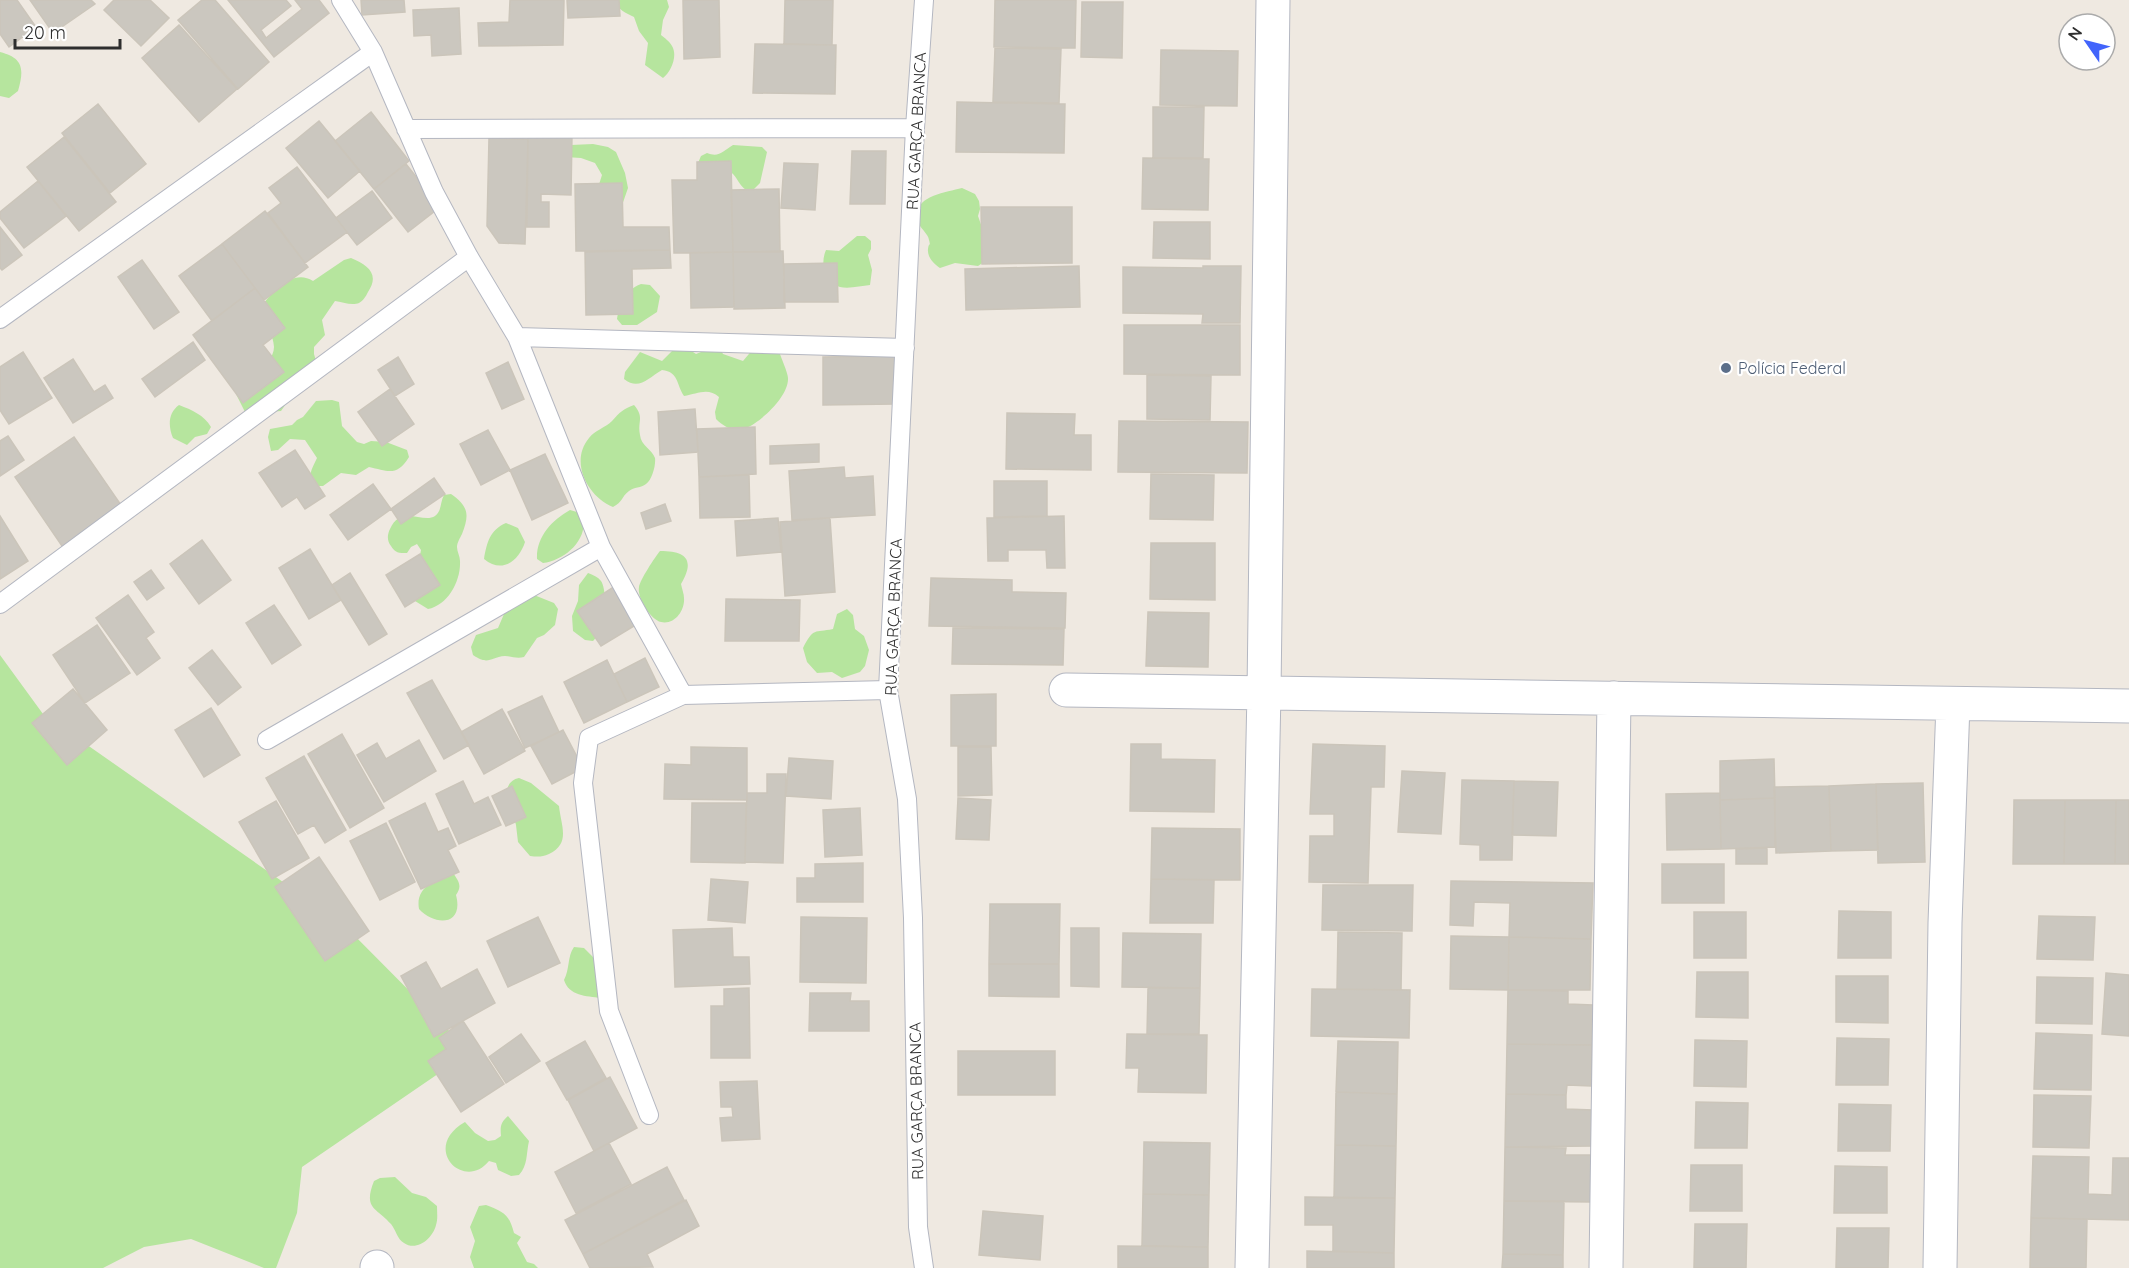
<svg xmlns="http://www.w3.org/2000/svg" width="2129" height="1268" font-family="Quicksand,sans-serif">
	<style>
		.green { fill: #b6e59e }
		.building { fill: #cbc7bf; stroke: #cbc5ba; stroke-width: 1.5 }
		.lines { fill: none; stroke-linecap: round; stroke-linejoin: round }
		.service-casing { stroke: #b4b7c1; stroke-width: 20 }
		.minor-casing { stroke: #b4b7c1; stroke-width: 35 }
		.service { stroke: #fff; stroke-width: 18 }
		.minor { stroke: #fff; stroke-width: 33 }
		.service-dot { fill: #5c6f8a; stroke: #fff; stroke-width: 2 }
		.labels { text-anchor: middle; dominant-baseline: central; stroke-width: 4.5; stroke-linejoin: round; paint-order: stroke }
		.street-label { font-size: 16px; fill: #2e2e2e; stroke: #fff }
		.service-label { font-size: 16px; fill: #4e5e75; stroke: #fff; text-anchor: start }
	</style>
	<rect width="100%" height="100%" fill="#efe9e1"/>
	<!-- green -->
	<path class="green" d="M616 0H667L669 7 663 20 661 35C665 38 670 42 672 46 678 56 671 72 663 78L645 65 648 43 639 31 634 17C626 13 617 10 616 0Z
		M0 52C24 58 24 70 18 91L9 98 0 96Z
		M593 144 608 147 616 152 625 173 628 188 620 211 595 197 602 175 595 163 581 158 565 157 571 145Z
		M733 145 762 147 767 152 760 183 754 189 746 190C739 185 738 179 733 174 726 166 709 165 698 163L701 156 707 153C719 158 723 151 733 145Z
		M962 188 975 194 979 201 980 209 978 216 986 239 984 262 978 266 955 263 940 268C934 264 927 257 928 249 929 241 931 248 929 240 928 234 922 230 919 224 909 196 944 193 962 188Z
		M857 236H865L871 241V249L868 255 872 270 870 285C861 286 849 289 840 287 824 283 820 263 826 250L839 251Z
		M351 258C368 265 380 274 368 292 366 296 363 301 359 303 352 306 342 302 335 301L322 320 325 335 314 347V354L316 361 281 411 246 414 236 394 235 386C247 378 274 364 274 347 274 337 264 317 261 307 272 292 293 268 313 281L344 260Z
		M641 284 650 285 660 296 657 312 637 325H622L617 319C620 303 624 291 641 284Z
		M759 342 779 351C781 358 788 373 788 378 789 396 761 422 746 428 735 433 724 427 716 419L715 412 719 397C708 387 697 394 684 396 676 384 679 372 662 370 648 378 639 391 624 379L625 372 640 352 662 361 676 347 684 346 696 354 711 348 719 347 723 354 743 361Z
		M332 400 339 402 342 426 357 442 364 444 371 441 386 442 407 450 409 457C397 477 388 471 369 467L356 475 341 473 323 486H314C307 475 312 469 317 458L305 440 290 439 278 450 271 451 268 437 270 429 292 425 297 420 303 417 316 401Z
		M179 405C192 410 204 415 211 427L207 434 195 437 187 445 173 438C168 426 168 413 179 405Z
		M634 405C645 418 637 421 640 435 641 446 652 449 655 458 656 465 652 480 646 484 641 488 634 487 629 491 621 497 623 502 613 507 588 497 569 462 589 438 595 430 605 428 612 421 620 412 623 409 634 405Z
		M451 494C468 506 470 514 462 534 460 538 457 543 457 547 457 552 460 556 460 561 461 581 448 605 428 609L415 601 413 594 421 550 417 544 411 547 407 553C399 553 395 553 391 546 387 541 387 535 390 529 401 504 423 524 435 516 442 511 440 502 444 495Z
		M570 510 577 512 583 517C588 540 565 560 543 563L537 559C536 537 552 520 570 510Z
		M506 523 518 528 525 542C519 561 502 574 484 559 487 542 490 530 506 523Z
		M660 551C687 551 695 560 681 584 682 589 684 594 684 598 685 610 675 625 661 622 650 619 637 598 639 587 640 580 655 557 660 551Z
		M588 573C593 575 598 577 601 581 609 593 603 632 593 641L585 640 573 631 572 616 578 601 579 585Z
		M529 593 554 603 558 609 555 625 544 635 537 638 524 657C516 659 512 656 505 656 490 657 489 666 473 655L471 647 476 635 498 628 507 607Z
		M847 609 853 615 855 629 864 636 869 650 865 666 860 672 842 678 832 672 817 673 807 662 803 648C814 627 814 633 833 629L837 614Z
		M0 655 43 714 343 924 470 1052 302 1167 297 1213 276 1268H264L191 1239 144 1247 103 1268H0Z
		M519 778 531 783 559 806C561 826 571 843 549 854 542 857 538 857 530 856L518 842 516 825 507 792C507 785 512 779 519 778Z
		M452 871C458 881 463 885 456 895 464 925 436 927 419 909 415 887 436 880 452 871Z
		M574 947 584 948 594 958 601 998C586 996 569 996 564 980 570 969 567 957 574 947Z
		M508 1116 529 1141C526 1154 528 1165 519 1175L511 1176 498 1170 496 1163 489 1161C464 1192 420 1148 465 1122L475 1133 488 1141 495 1140 501 1136C500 1126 501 1122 508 1116Z
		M395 1177 412 1193 426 1197 437 1206C437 1213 438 1219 436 1225 433 1238 417 1252 404 1243 397 1239 396 1230 391 1224 376 1207 363 1209 374 1181L380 1178Z
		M486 1205C504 1212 509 1214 514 1233L521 1237 517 1243 527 1262 534 1264 538 1268H474L470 1257 475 1241 470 1227 479 1206Z"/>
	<!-- building -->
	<path class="building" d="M0 0H17L36 27 9 47 0 34Z
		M30 0H91L95 4 53 33Z
		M114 0H150L169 18 141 46 104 10Z
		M202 0H215L269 62 238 89 178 20Z
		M228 0H286L291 6 261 30 266 38 302 9 295 0H319L329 13 274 57Z
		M361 0H404L405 12 362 15Z
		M510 0H564L563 45 479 46 478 23 509 22Z
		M567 0H619L620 16 568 18Z
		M683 0H719L720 57 684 59Z
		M785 0H833L832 45 784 44Z
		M995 0H1076L1075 48 994 47Z
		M1082 2H1123L1122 58 1081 57Z
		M459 8 461 54 432 56 431 35 414 36 413 10Z
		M179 25 237 89 199 122 142 58Z
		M755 44 836 45 835 94 753 93Z
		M995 48 1061 49 1059 103 993 102Z
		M1161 50 1238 51 1237 106 1160 105Z
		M957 102 1065 104 1064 153 956 152Z
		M98 104 146 164 110 193 62 133Z
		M1153 107H1204L1203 158H1153Z
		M371 112 409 161 374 189 335 141Z
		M319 121 360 171 328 198 286 148Z
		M528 133 572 135 571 195 541 194V202H549V227H527Z
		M64 137 116 202 79 231 27 167Z
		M489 138 528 139 525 244 499 243 487 226Z
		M852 151H886L885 204H850Z
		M1143 158 1209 159 1208 210 1142 209Z
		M731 161 733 252 674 253 672 180H697V162Z
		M784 163 818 164 815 210 781 208Z
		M406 164 440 207 408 232 374 189Z
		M297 167 347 232 305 263 268 213 281 203 269 188Z
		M38 181 66 216 24 248 0 218V212Z
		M622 183 623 227H669L670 250 576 251 575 184Z
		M779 189 780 252H733L731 190Z
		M372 191 392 218 357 245 336 218Z
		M981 207H1072V263L982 264Z
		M265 211 308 267 264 300 222 244Z
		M1154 222H1210V259L1153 258Z
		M0 227 22 255 2 270 0 268Z
		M222 244 255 288 212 321 179 276Z
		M670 250 671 268 632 269 633 314 586 315 585 252Z
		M783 251 785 308 734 309 733 252Z
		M733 252 734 307 691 308 690 253Z
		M142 260 179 312 154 329 118 277Z
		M837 263 838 302H784V264Z
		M1079 266 1080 307 966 310 965 269Z
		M1203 266H1241L1240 323H1202L1203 314 1123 313V267L1203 268Z
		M255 288 285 328 263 345 284 372 243 403 193 335Z
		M1124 325H1240V375L1124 374Z
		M193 342 205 360 155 397 142 379Z
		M23 352 52 398 9 424 0 410V367Z
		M895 356V404L823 405V357Z
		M398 357 414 384 395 396 378 370Z
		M73 359 94 392 105 385 113 398 73 423 44 378Z
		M508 362 524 399 502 409 486 373Z
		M1147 375 1211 376 1210 420 1147 419Z
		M390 389 414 424 382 446 358 412Z
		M695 409 698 452 660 455 658 412Z
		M1007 413 1075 414 1074 435H1091V470L1006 469Z
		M1119 421 1248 422 1247 473 1118 472Z
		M755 427 756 474 699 477 697 429Z
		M488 430 510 470 481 485 460 444Z
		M8 436 24 460 0 476V441Z
		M74 437 121 505 62 546 15 477Z
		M819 444V462L770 464V446Z
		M295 450 325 496 305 509 297 497 282 507 259 473Z
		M545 454 568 503 532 520 510 470Z
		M844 467 845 478 873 476 875 515 792 520 789 471Z
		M1151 474 1214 475 1213 520 1150 519Z
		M749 475 750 517 700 518 699 477Z
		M434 478 445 494 401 524 391 509Z
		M994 481H1047V516L994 517Z
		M373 484 391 509 348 540 330 515Z
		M665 504 671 521 646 529 641 513Z
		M0 516 28 561 0 579Z
		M1064 516 1065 568H1047L1046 550H1008V561H988L987 518Z
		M778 518 781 552 737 556 735 521Z
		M830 518 835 592 785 596 780 522Z
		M202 540 231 580 199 604 170 564Z
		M1151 543H1215V600L1150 599Z
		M310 549 341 600 309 619 279 568Z
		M420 554 440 585 405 607 386 575Z
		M151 570 164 588 147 600 134 582Z
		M350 573 387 634 369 645 332 585Z
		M931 578 1012 580V592L1066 593 1065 628 929 626Z
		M615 586 639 623 601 646 577 611Z
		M128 595 154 632 146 638 160 658 137 675 96 618Z
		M726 599 800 600 799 641H725Z
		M274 605 301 645 272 664 246 623Z
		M1148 612 1209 613 1208 667 1146 666Z
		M97 625 130 673 85 703 53 655Z
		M953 628 1064 629 1063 665 952 664Z
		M212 650 241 687 218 705 189 668Z
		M645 658 659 687 627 702 614 674Z
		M607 660 627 702 584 723 564 682Z
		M432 680 469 745 444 759 407 693Z
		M73 689 107 730 67 765 32 723Z
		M996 694V746H951V695Z
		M542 696 559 732 525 748 508 712Z
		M211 708 240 755 204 777 175 730Z
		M502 709 525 751 484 774 461 732Z
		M563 730 583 768 552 784 531 746Z
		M342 734 384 808 350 828 308 754Z
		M419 740 436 771 384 802 357 755 377 743 386 759Z
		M1131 744H1161V759L1215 760 1214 812 1130 811Z
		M1313 744 1385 746 1384 787H1371L1368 883 1309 882 1310 836H1334V814H1310Z
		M691 747 747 748V800L664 799 665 764 691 765Z
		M958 747H991L992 795 958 796Z
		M304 756 346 830 325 843 314 825 298 834 266 778Z
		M789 758 833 761 831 799 786 796Z
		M1774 759 1775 798 1720 800V761Z
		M1402 771 1445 773 1441 834 1398 832Z
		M767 774H786L783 863 745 862 747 793H767Z
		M1462 780 1514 781 1512 860H1480V845L1460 844Z
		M463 781 474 804 488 797 501 825 459 844 436 794Z
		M1514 781 1558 782 1556 836 1512 835Z
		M1923 783 1925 862 1878 863 1876 784Z
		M1876 784 1878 850 1831 851 1829 786Z
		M512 786 526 817 506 826 492 796Z
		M1829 786 1831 851 1776 853 1774 787Z
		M1720 793 1721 849 1667 850 1666 794Z
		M958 798 991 800 989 840 956 839Z
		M1775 798V847L1721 849 1720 800Z
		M2014 800H2065L2064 864H2013Z
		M2065 800H2116L2115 864H2064Z
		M2116 800H2129V864H2115Z
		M276 801 309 858 272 879 239 822Z
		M425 803 438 832 448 828 456 846 448 850 459 872 421 889 389 821Z
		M692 803H746L745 863 691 862Z
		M860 808 862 855 825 857 823 810Z
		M386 823 415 882 380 900 350 841Z
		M1152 828 1240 829V880L1151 879Z
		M1767 848V864H1736V849Z
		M319 857 369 931 325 961 275 887Z
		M863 863V902H797V878H815V864Z
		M1662 864H1724V903H1662Z
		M711 879 748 882 745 923 708 920Z
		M1151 879 1214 880 1213 923H1150Z
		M1451 881 1593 883 1591 939 1509 937 1510 903 1474 902 1473 926 1450 925Z
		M1323 885H1413L1412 931 1322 930Z
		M990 904H1060L1059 964H989Z
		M1839 911 1891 912V958H1838Z
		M1694 912H1746V958H1694Z
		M2039 916 2095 917 2093 960 2037 959Z
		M538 917 560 963 508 987 487 941Z
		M801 917 867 918 866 983 800 982Z
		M732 928 733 957H749L750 984 675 987 673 930Z
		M1071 928H1099V987L1071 986Z
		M1338 932 1402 933 1401 990 1337 989Z
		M1123 933 1201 934 1200 988 1122 987Z
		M1451 936 1509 937 1508 990 1450 989Z
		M1509 937 1591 939 1590 990H1508Z
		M426 962 441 989 477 969 495 1003 434 1037 401 976Z
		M989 964H1059V997L989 996Z
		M1697 972H1748V1018L1696 1017Z
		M2106 973 2129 975V1036L2102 1034Z
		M1836 976H1888V1023L1836 1022Z
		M2037 977 2093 978 2092 1024 2036 1023Z
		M749 988 750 1058H711V1006H724V989Z
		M1148 988H1200L1199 1034H1147Z
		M1312 989 1410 990 1409 1038 1311 1036Z
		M1508 990 1568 991V1004L1593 1005 1592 1045 1507 1044Z
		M810 993H851L850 1001H869V1031H809Z
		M463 1021 504 1084 461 1112 428 1061 446 1049 439 1038Z
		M2036 1033 2092 1035 2091 1090 2034 1089Z
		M521 1034 540 1061 506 1083 489 1057Z
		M1127 1034 1207 1035 1206 1093 1138 1092 1139 1068H1126Z
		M1837 1038 1889 1039 1888 1085H1836Z
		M1695 1040 1747 1041 1746 1087 1694 1086Z
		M585 1041 606 1078 567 1100 546 1063Z
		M1338 1041 1398 1042 1397 1094 1336 1092Z
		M1507 1044 1592 1045 1591 1086 1567 1085 1566 1095 1506 1094Z
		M958 1051H1055V1095H958Z
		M610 1077 637 1128 594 1151 568 1100Z
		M757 1081 760 1139 722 1141 720 1118 733 1117 732 1107H721L720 1082Z
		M1336 1092 1397 1094 1396 1146 1335 1145Z
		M1506 1094 1566 1095V1109L1593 1110 1592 1146 1505 1147Z
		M2034 1095 2091 1096 2089 1148 2033 1147Z
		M1696 1102 1748 1103 1747 1148H1695Z
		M1839 1104 1891 1105 1890 1151H1838Z
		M1144 1142 1210 1143 1209 1195 1143 1194Z
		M609 1143 631 1184 576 1213 555 1172Z
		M1335 1145 1396 1146 1395 1198H1334Z
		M1505 1147 1566 1148 1565 1155H1592L1591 1202 1504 1201Z
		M2033 1156 2089 1157 2088 1194 2112 1195 2113 1158H2129V1220L2031 1218Z
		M1691 1165H1742V1211H1690Z
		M1835 1166 1887 1167V1213H1834Z
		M667 1167 684 1200 583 1254 565 1220Z
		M1143 1194 1209 1195 1208 1247 1142 1246Z
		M1305 1197 1395 1198 1394 1253 1333 1251V1225H1305Z
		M686 1200 699 1226 647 1254 653 1267 590 1268 583 1254Z
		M1504 1201H1564L1563 1255 1503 1254Z
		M983 1211 1043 1216 1040 1260 979 1255Z
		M2031 1218 2087 1219 2086 1268H2030Z
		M1695 1224H1747L1746 1268H1694Z
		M1837 1228H1889L1888 1268H1836Z
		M1118 1246 1208 1247V1268H1118Z
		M1307 1251 1394 1253V1268H1307Z
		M1503 1254 1563 1255V1268H1502Z"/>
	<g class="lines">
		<!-- service casing -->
		<g class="service-casing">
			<path id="service" d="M341 0 373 52 434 192 469 257 517 337 601 547 683 695 888 690
				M924 0 915 128 888 690 907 799 913 918 918 1227 924 1268
				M406 129 915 128
				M0 319 373 52
				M517 337 905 348
				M0 604 469 257
				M267 740 601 547
				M649 1115 609 1011 583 783 589 738 683 695"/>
		</g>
		<!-- minor casing -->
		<g class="minor-casing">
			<path id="minor" d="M1066 690 2129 706
				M377 1267V1268
				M1252 1268 1264 692 1273 0
				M1606 1268 1614 698
				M1940 1268 1945 923 1953 704"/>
		</g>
		<!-- service -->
		<use href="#service" class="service"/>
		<!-- minor -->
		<use href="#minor" class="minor"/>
	</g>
	<!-- markers -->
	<circle class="service-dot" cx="1726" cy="368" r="6"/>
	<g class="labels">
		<!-- street labels -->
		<g class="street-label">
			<text transform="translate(916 131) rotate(-87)">RUA GARÇA BRANCA</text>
			<text transform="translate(893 617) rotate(-88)">RUA GARÇA BRANCA</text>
			<text transform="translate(916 1101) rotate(-91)">RUA GARÇA BRANCA</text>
		</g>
		<!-- service labels -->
		<g class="service-label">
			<text x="1738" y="368">Polícia Federal</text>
		</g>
	</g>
	<!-- north arrow -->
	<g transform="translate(2087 42) rotate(305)"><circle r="28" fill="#ffffff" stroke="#ababab" stroke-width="1.5"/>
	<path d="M0-4.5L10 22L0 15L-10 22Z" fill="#4264fb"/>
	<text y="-9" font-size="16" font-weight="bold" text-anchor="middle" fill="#2e2e2e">N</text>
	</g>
	<!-- scale -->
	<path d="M15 39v9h105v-9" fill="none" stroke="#2e2e2e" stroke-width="3"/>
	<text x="24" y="39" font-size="18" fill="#2e2e2e" stroke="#ffffff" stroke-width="4.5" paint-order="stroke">20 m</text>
</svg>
